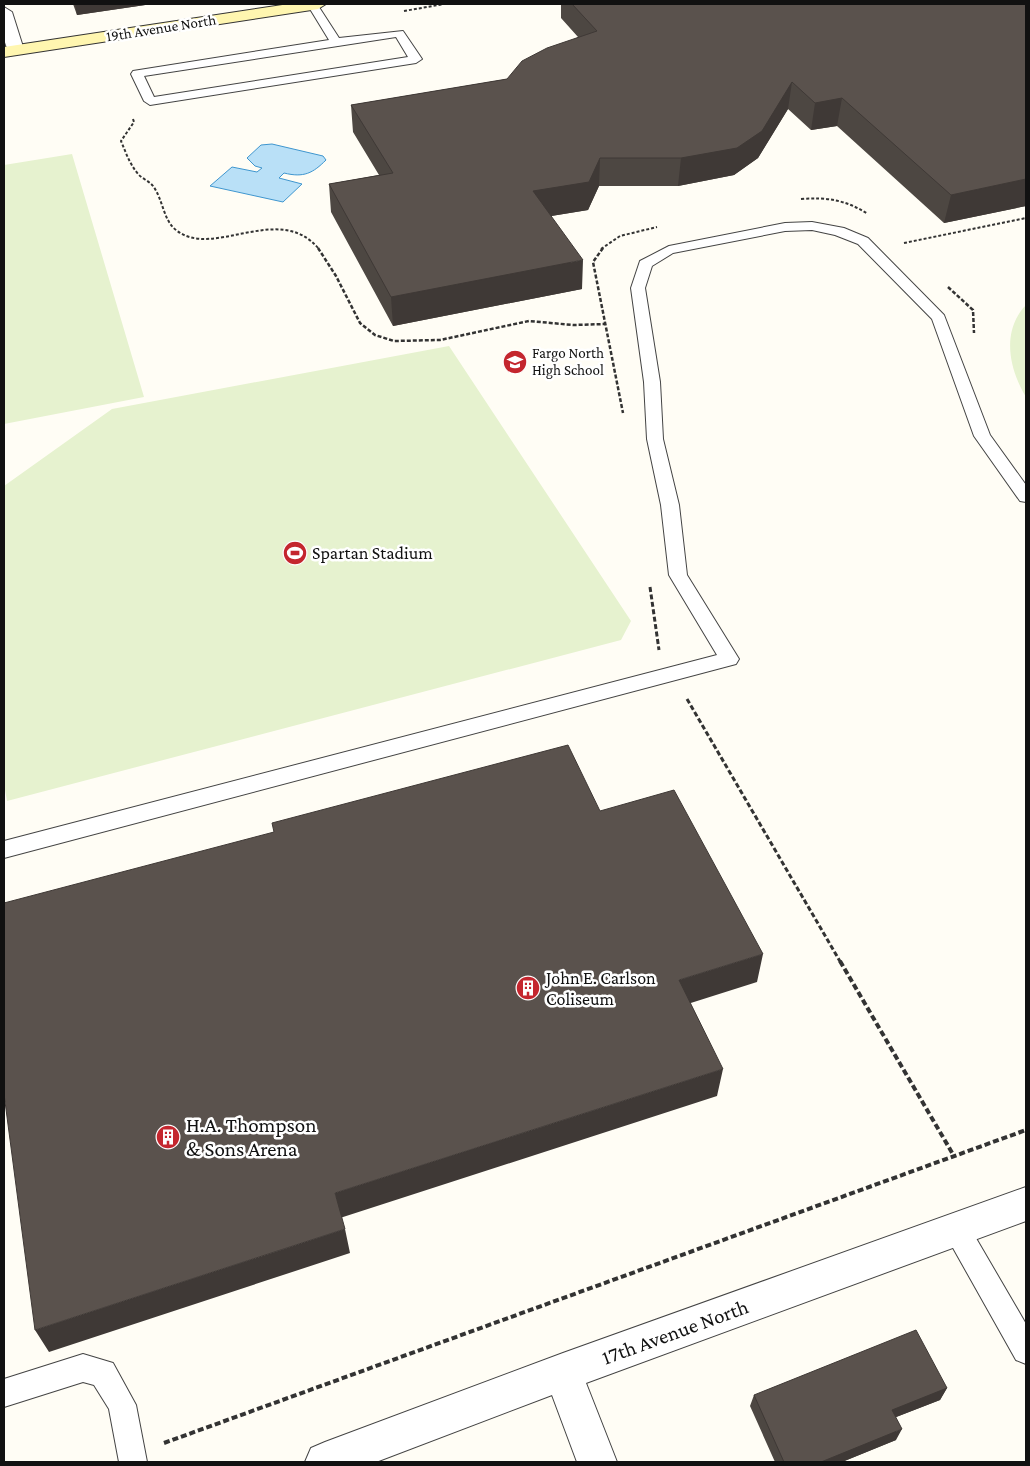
<svg xmlns="http://www.w3.org/2000/svg" width="1030" height="1466" font-family="'Crimson Pro',serif">
	<style>
		.pitch { fill: #e6f2cf }
		.water { fill: #b9e0f7; stroke: #3f96cf }
		.lines { fill: none; stroke-linecap: round; stroke-linejoin: round }
		.lane-casing { stroke: #444; stroke-width: 2 }
		.street-casing { stroke: #444; stroke-width: 2 }
		.secondary-casing { stroke: #333; stroke-width: 2 }
		.path-far3 { stroke: #333; stroke-width: 2; stroke-dasharray: 3 2; stroke-linecap: butt }
		.path-far2 { stroke: #333; stroke-width: 2.5; stroke-dasharray: 4 2; stroke-linecap: butt }
		.path-far1 { stroke: #333; stroke-width: 3; stroke-dasharray: 5 2.5; stroke-linecap: butt }
		.path { stroke: #333; stroke-width: 4; stroke-dasharray: 6 3; stroke-linecap: butt }
		.lane { fill: #fff; fill-rule: evenodd }
		.street { fill: #fff; fill-rule: evenodd }
		.secondary { fill: #fff6b0; fill-rule: evenodd }
		.wall { fill: #4d4742 }
		.shaded-wall { fill: #3f3936 }
		.building { fill: #5a524d; stroke: #3f3936 }
		.labels { text-anchor: middle; dominant-baseline: central; stroke-width: 5; stroke-linejoin: round; paint-order: stroke }
		.far-street-label { font-size: 15px; fill: #111; stroke: #fff }
		.far-poi-label { font-size: 15px; fill: #111; stroke: #fff; text-anchor: start }
		.poi-label { font-size: 18px; fill: #111; stroke: #fff; text-anchor: start }
		.near-poi-label { font-size: 21px; fill: #111; stroke: #fff; text-anchor: start }
		.near-street-label { font-size: 21px; fill: #111; stroke: #fff }
	</style>
	<rect width="100%" height="100%" fill="#fffdf5"/>
	<!-- pitch -->
	<path class="pitch" d="M72 154 144 397 4 424V165Z
		M1026 305V397C1009 369 1001 331 1026 305Z
		M449 346 631 621 621 640 7 801 4 784V486L112 409Z"/>
	<!-- water -->
	<path class="water" d="M272 144 323 156 326 160C313 173 304 178 284 173L279 178 302 184 283 202 210 186 232 167 257 172 262 168 255 166 247 158 261 145Z"/>
	<g class="lines">
		<!-- lane casing -->
		<g class="lane-casing">
			<path id="lane" d="M307 4H317L339 38 403 31 422 59 416 63 150 105 144 101 131 74 133 71 329 40ZM396 37 408 57 154 97 144 76Z
				M812 222 844 228 868 238 944 315 990 435 1026 485V502L1020 501 974 436 932 319 858 244 835 235 812 230 785 231 673 253 652 266 645 288 660 382 663 439 679 505 687 575 739 659 736 664 4 858V841L717 655 669 575 661 505 647 439 644 382 631 288 640 261 669 246 785 223Z
				M957 1217 966 1221 1026 1324V1364L1016 1360 948 1239 944 1230 948 1221Z
				M83 1354 113 1363 136 1405 147 1462H119L109 1409 94 1385 83 1382 4 1407V1379Z"/>
		</g>
		<!-- street casing -->
		<g class="street-casing">
			<path id="street" d="M4 7 12 12 24 50 22 53H10C1 40 3 22 4 7Z
				M1026 1187V1221L586 1383 617 1462H577L552 1395 376 1462H305L311 1448 325 1442 563 1353Z"/>
		</g>
		<!-- secondary casing -->
		<g class="secondary-casing">
			<path id="secondary" d="M289 4H326L318 9 4 57V47Z"/>
		</g>
		<!-- path-far3 -->
		<path class="path-far3" d="M404 11 444 4
			M133 119 134 122 121 141C126 153 130 165 139 175 143 179 149 181 153 186 163 199 163 220 176 230 213 260 279 201 319 249
			M801 199C827 197 846 200 868 214
			M904 243 1026 218
			M601 249 620 236 657 227"/>
		<!-- path-far2 -->
		<path class="path-far2" d="M318 248 336 276 360 323 375 335 394 341 440 340 529 321 573 325 606 324
			M603 248 593 262 623 413
			M948 287 973 310 974 333"/>
		<!-- path-far1 -->
		<path class="path-far1" d="M650 587 659 650
			M687 699 841 963"/>
		<!-- path -->
		<path class="path" d="M840 961 954 1156
			M164 1443 1026 1130"/>
		<!-- lane -->
		<use href="#lane" class="lane"/>
		<!-- street -->
		<use href="#street" class="street"/>
		<!-- secondary -->
		<use href="#secondary" class="secondary"/>
	</g>
	<!-- wall -->
	<path class="wall" d="M73 4H152L77 15Z
		M561 4H1026V206L944 223 837 126 811 130 788 109 758 158 734 175 678 186H599L588 210 551 216 582 289 393 326 331 212 329 184 379 175 353 132 351 105 507 79 578 37 561 18Z
		M947 1388 940 1400 896 1417V1440L842 1462H775L750 1406 754 1395Z"/>
	<!-- shaded-wall -->
	<path class="shaded-wall" d="M75 4H152L77 15Z
		M792 82 788 109 758 158 734 175 678 186 681 158Z
		M842 98 837 126 811 130 815 103Z
		M600 158 599 186 588 210 533 219V191Z
		M1026 179V206L944 223 951 195Z
		M583 260 582 289 393 326 391 297Z
		M763 954 757 982 675 1008 679 980Z
		M723 1069 717 1096 340 1218 335 1193Z
		M345 1229 350 1253 49 1352 35 1330Z
		M947 1388 940 1400 886 1421 892 1410Z
		M902 1429 896 1440 842 1462H821Z"/>
	<!-- building -->
	<path class="building" d="M572 4H1026V179L951 195 842 98 815 103 792 82 762 131 737 148 681 158H600L589 182 533 191 583 260 391 297 329 184 393 173 351 105 507 79 522 61 547 48 597 31Z
		M568 745 600 811 674 790 763 954 679 980 723 1069 335 1193 345 1229 35 1330 4 1094V903L274 832 272 823Z
		M916 1330 947 1388 892 1410 902 1429 821 1462H784L754 1395Z"/>
	<!-- icons -->
	<defs>
		<g id="school-disc" transform="scale(1.25)"><circle r="9.5" fill="#c4262e" stroke="#fff"/><path d="M0-5L7-2L0 1L-7-2ZM-4 1L0 2.5L4 1V4Q0 6-4 4Z" fill="#fff"/></g>
		<g id="stadium-disc" transform="scale(1.25)"><circle r="9.5" fill="#c4262e" stroke="#fff"/><path d="M0-5a6.5 5 0 1 0 0 10a6.5 5 0 1 0 0-10ZM-3.5-1.8h7v3.6h-7Z" fill="#fff"/></g>
		<g id="building-disc" transform="scale(1.25)"><circle r="9.5" fill="#c4262e" stroke="#fff"/><path d="M-4-6H4V6H1V3H-1V6H-4ZM-2.5-4.3h1.7v1.8h-1.7ZM.8-4.3h1.7v1.8H.8ZM-2.5-1h1.7V.8h-1.7ZM.8-1h1.7V.8H.8Z" fill="#fff"/></g>
	</defs>
	<g fill-rule="evenodd">
		<use href="#school-disc" x="515" y="362"/>
		<use href="#stadium-disc" x="295" y="553"/>
		<use href="#building-disc" x="528" y="988"/>
		<use href="#building-disc" x="168" y="1137"/>
	</g>
	<g class="labels">
		<!-- far-street labels -->
		<g class="far-street-label">
			<text transform="translate(161 28) rotate(-9)">19th Avenue North</text>
		</g>
		<!-- far-poi labels -->
		<g class="far-poi-label">
			<text x="532" y="353">Fargo North<tspan x="532" dy="17">High School</tspan></text>
		</g>
		<!-- poi labels -->
		<g class="poi-label">
			<text x="312" y="553">Spartan Stadium</text>
			<text x="546" y="978">John E. Carlson<tspan x="546" dy="21">Coliseum</tspan></text>
		</g>
		<!-- near-poi labels -->
		<g class="near-poi-label">
			<text x="186" y="1125">H.A. Thompson<tspan x="186" dy="24">&amp; Sons Arena</tspan></text>
		</g>
		<!-- near-street labels -->
		<g class="near-street-label">
			<text transform="translate(675 1332) rotate(-20)">17th Avenue North</text>
		</g>
	</g>
	<!-- border -->
	<rect width="1030" height="1466" fill="none" stroke="#111111" stroke-width="10"/>
</svg>
